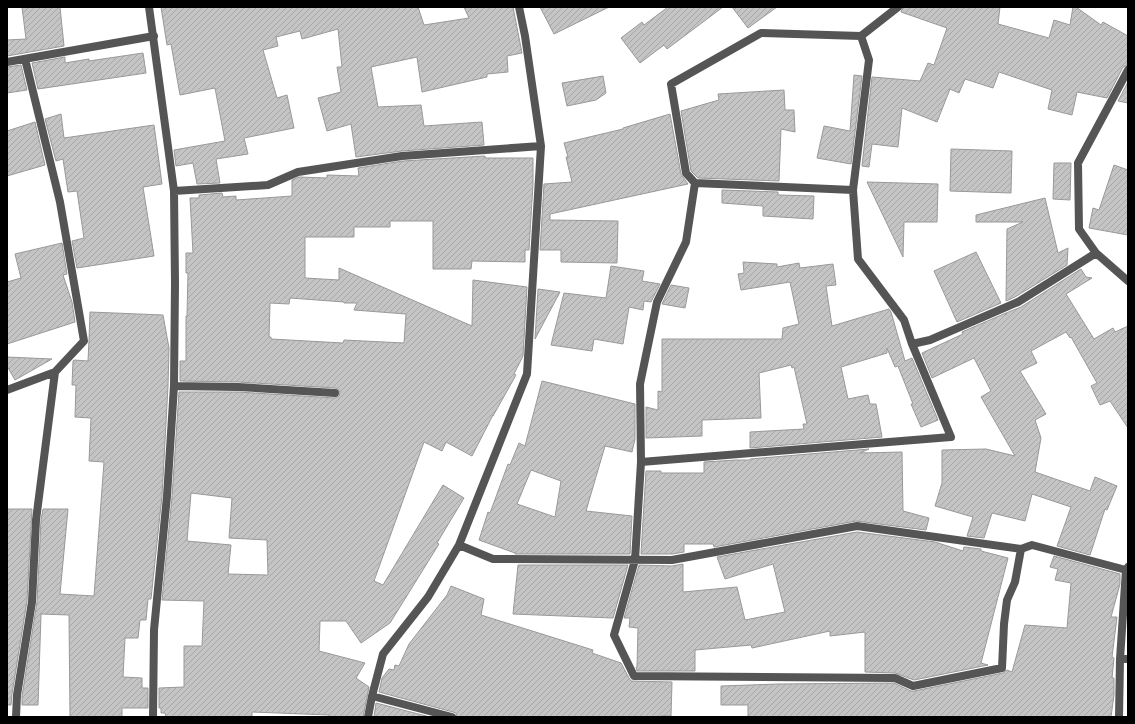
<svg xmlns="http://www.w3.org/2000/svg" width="1135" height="724" font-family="Raleway,sans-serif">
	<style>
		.building { fill: url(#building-hatch); stroke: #999; fill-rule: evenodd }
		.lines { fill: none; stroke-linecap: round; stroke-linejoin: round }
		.street { stroke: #555; stroke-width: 8 }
	</style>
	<defs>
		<pattern id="building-hatch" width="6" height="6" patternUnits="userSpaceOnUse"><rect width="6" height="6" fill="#c4c4c4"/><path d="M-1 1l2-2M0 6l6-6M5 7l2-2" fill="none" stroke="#a7a7a7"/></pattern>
	</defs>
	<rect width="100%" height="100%" fill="#fff"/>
	<!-- building -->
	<path class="building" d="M22 7H60L64 46 7 56V40L26 39Z
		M161 7H418L424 25 469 18 464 7H513L522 53 507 56 508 72 487 74V77L422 92 417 57 371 67 378 107 421 105 424 126 482 122 484 145 402 151 356 157 351 124 327 131 318 98 341 92 337 67H342L338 29 302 39 300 31 276 37 278 46 263 50 277 98 287 95 294 128 244 138 248 154 216 159 220 183 197 184 193 163 176 166 174 150 225 141 215 88 180 95 171 44 167 45Z
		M540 7H609L554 34Z
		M668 7H723L667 49 664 45 640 63 621 38 642 22 644 25Z
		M732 7H777L748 28Z
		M903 7H1000L998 24 1049 38 1054 20 1070 25 1073 7H1076L1101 25 1103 22 1128 36V65L1123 67 1107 98 1077 92 1072 115 1048 109 1052 90 999 72 993 88 965 79 959 93 950 89 937 122 902 108 898 147 872 144 869 167 862 166 872 77 920 81 928 63 934 65 947 28 901 12Z
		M143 53 146 73 38 89 32 63 65 57V63L89 59V61Z
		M21 65 27 90 7 93V67Z
		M854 75 862 76 851 164 817 158 824 126 850 131Z
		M603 76 606 93 596 100 567 106 562 83Z
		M1128 82V103L1118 101Z
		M784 90 785 110H794L795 132 781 129 779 181 698 178 691 171 681 111 719 100 718 94Z
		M61 114 64 138 154 125 162 184 143 187 154 256 77 268 72 241 84 238 77 191 68 192 63 159 56 161 45 119Z
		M670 114 681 174 688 184 550 214V220L618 221 617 263 561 262V250H540L544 184 572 182 566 157H568L564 143 623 129V128Z
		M35 122 45 165 7 176V131Z
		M951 149 1012 151 1011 193 950 191Z
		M485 156V158H533V184L529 250H525V262L472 261 471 269H433V221H390V227H354V237H305V278L339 280V268L472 326 473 280 527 287 523 356 514 374 516 375 493 416V415L472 456 446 442 442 451 424 442 374 581 383 585 443 485 464 498 437 543 439 544 390 623 361 643 346 621H320L319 651 365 663 356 678 369 687 363 717H329V715L252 712V717H166L165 713H161V708H159V688L184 687V646H202L204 601 162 600 172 497 179 392H238L335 398 339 396 340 393 338 389 335 388 238 382 180 381V361H186V316H187L188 273H186V253H193L190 198H199V195L222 193 223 197 236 196V200L292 196V180L299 177 327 178V175L359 176 358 168 403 161ZM290 298 344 302V303H357L354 310 406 314 404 343 344 340 343 343 271 339V337H269L270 303 289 304ZM191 493 232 498 229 538 267 540 268 575 228 574 231 545 187 541Z
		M1054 163H1071L1070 200 1053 199Z
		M1114 165 1128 170V235L1089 228 1093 208 1099 210Z
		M867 182 938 184 937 222H904L903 257Z
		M722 190 778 192V195L814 196 813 219 763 216V206L722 203Z
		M1045 198 1058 253 1068 248 1067 265 1015 297 1006 301 1007 229 1023 222H976V215Z
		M62 243 67 274 63 275 72 302 75 322 7 344V282L21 278 15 254Z
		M976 252 1001 303 957 322 934 271Z
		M743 262 777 264V267L799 263 800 268 833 264 836 285 826 286 832 326 889 309 891 312 905 361 912 358 938 420 921 427 911 404H913L898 366 895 367 887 348V353L841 367 848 399 868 395 870 404H876L882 437 750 448V432L804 429 803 424H807L794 367 792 368 791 365 759 373 761 418 702 420V436L646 438V407L658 410V391L662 392V339H782L783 328 799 324 790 282 741 290 738 274 744 273Z
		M611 266 644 271 642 281 660 284 651 302 644 301 643 310 629 307 623 344 594 339 592 351 551 345 564 293 606 298Z
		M1081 269 1086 277 1092 278 1066 294 1094 339 1113 328 1115 332 1128 326V428L1110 401 1100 405 1091 386 1097 383 1071 337 1070 338 1066 332 1031 351 1037 363 1020 371 1046 414 1035 420 1041 438 1035 472 1090 491 1095 477 1117 486 1107 510 1105 509 1090 555 1057 546 1071 507 1032 494 1025 521 992 513 984 538 967 536 973 517 935 506 942 483V450L986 449 1015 456 981 397 991 391 974 358 932 378 922 353 963 334 962 332 1006 313V315V313L1021 307Z
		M671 285 689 288 685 308 662 304Z
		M538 289 560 292 535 339Z
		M90 312 163 315 169 348 168 386 162 496 151 599H148L146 620H140L138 638H125L123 677 142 678V688H148V708H122V717H70L69 615 41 614 38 705H22V696L37 602 41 520 43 509H68L60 594 94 596 104 462 89 461 91 418 75 417 76 385H72L73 361 74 360 88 361 89 340Z
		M7 357 52 359 15 380 7 366Z
		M542 381 635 404V439L632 452 605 446 586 511 632 516 630 554H515V553L479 540 488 512 490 513 508 464 510 465 519 443 525 446ZM531 470 561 481 555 517 517 504Z
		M869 449 860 453 902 452 903 511 929 518 926 530 856 521 714 547 713 544H684V552L672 554H641L646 471H661V473H704V462L736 460H750V459Z
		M7 509H32L27 601 12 694 11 705H7Z
		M857 532 935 542 963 551 964 547 981 549V551L1008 558 981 663 988 665 914 680 895 673 865 672V632L830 636V631L752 648 751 645 695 650V671H637L636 667H637L638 628 629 627 630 618H624L639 565 672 566 683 564V592L737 587 745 620 785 612 773 564 725 579 717 557Z
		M1054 556 1120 574V584L1111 617H1117L1112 657 1114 658 1112 678H1114V695L1111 717H748V705H721V686L778 684 894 683 911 691H914L1003 673 1007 670 1012 672 1025 625 1067 628 1071 583 1055 580 1058 569 1050 567Z
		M518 565H628L613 618 513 614Z
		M451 586 484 599 481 615 593 650 592 653 621 663 629 678 631 681 672 682 671 716H661L660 717H457L456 713 453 712 379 692 382 678 389 669 394 670 395 665 399 666 409 644 447 595Z
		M376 703 430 717H374Z"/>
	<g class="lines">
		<!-- street -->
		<path class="street" d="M149 7 174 191 175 283 174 386 167 496 154 630 153 717
			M898 7 861 36 761 33 671 84 686 173 695 183 686 242 657 302 640 384 641 462 635 560 614 635 634 676 895 678 913 686 1002 668 1004 624 1007 600 1015 582 1021 549
			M7 62 154 36
			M1128 70 1078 163 1079 229 1096 253 1128 281
			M695 183 853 190
			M174 191 268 185 298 172 402 156 541 146
			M912 344 930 340 1018 302 1096 253
			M174 386 238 387 335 393
			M7 390 55 372 84 341 60 202 25 59
			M641 462 951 437 912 344 904 320 858 259 853 190 869 60 861 36
			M459 545 493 559 672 560 857 526 1021 549 1032 545 1126 570
			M1128 567 1126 570 1120 659H1128
			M372 696 452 717
			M16 717 17 695 32 602 36 520 55 372
			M368 717 372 696 383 654 428 597 459 545 527 374 541 146 525 36 519 7
			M1119 717 1120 659"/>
	</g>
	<!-- border -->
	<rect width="1135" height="724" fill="none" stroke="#000000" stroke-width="16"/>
</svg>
